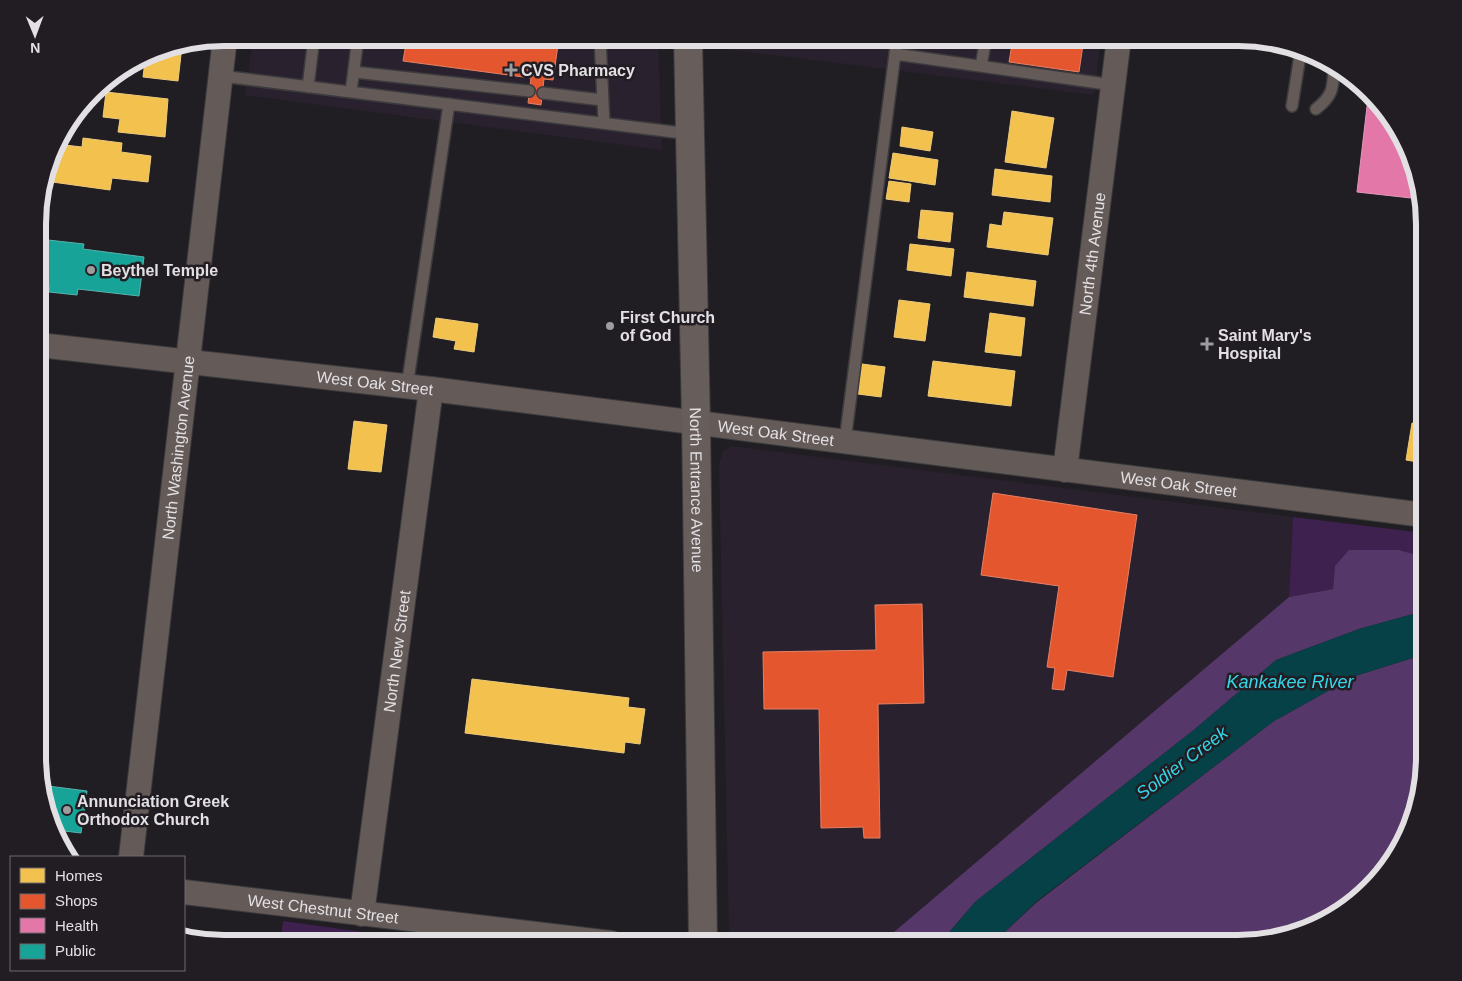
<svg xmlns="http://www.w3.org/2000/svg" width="1462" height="981" font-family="Arial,sans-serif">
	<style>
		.commercial { fill: #2a212f }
		.green { fill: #3e214f }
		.forest { fill: #563769 }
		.water { fill: #074148 }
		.homes { fill: #f2c14e; stroke: #eeca7b }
		.shops { fill: #e4572e; stroke: #e48065 }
		.health { fill: #e377a8; stroke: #e396ba }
		.public { fill: #17a398; stroke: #54b5af }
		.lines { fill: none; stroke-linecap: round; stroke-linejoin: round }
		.lane-casing { stroke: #3b3a3c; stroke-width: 14 }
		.street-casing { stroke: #3b3a3c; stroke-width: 26 }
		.secondary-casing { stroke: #3b3a3c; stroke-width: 30 }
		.lane { stroke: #645a58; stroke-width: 11 }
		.street { stroke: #645a58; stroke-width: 24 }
		.secondary { stroke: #675d5b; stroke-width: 28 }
		.poi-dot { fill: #9f9ca0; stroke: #211d23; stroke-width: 2 }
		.labels { text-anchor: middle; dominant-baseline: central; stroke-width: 5; stroke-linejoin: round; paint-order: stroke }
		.poi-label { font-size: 16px; font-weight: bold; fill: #e3e0e4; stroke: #211d23; text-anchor: start }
		.street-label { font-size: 16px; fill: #e3e0e4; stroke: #211d23 }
		.water-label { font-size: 18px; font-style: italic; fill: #33d8ea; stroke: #211d23 }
		.rim { fill: none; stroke: #e3e0e4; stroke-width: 6 }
	</style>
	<rect width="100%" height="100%" fill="#201e22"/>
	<!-- commercial -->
	<path class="commercial" d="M253 38H658L662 150 245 95Z
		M711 38H1101L1094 95 711 47Z
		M731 446 1293 517 1289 597 881 943H733L729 930 719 464 723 451Z"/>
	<!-- green -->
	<path class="green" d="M1293 517 1424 533V557L1399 550 1335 566 1333 589 1289 597Z
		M283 921 443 943H280Z"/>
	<!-- forest -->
	<path class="forest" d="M1349 550H1399L1424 557V611L1359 629 1276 660 1195 729 975 902 940 943H881L1289 597 1333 589 1335 566Z
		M1416 657H1424V769L1415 817 1393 861 1354 897 1308 926 1250 943H993L1037 902 1274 721 1355 676Z"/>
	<!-- water -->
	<path class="water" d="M1424 611V657H1416L1355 676 1274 721 1037 901 993 943H940L975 902 1195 729 1276 660 1359 629Z"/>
	<!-- homes -->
	<path class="homes" d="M182 46 178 81 143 77 145 61 140 60 153 52Z
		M106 92 168 99 165 137 118 132 120 119 103 117Z
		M1012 111 1054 118 1046 168 1005 162Z
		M902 127 933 132 930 151 900 146Z
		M83 138 122 143 121 152 151 156 148 182 112 178 110 190 45 181 56 144 82 147Z
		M893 153 938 160 935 185 889 178Z
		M995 169 1052 176 1050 202 992 195Z
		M889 181 911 184 909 202 886 199Z
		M921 210 953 213 950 242 918 238Z
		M1004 212 1053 218 1048 255 987 247 990 224 1002 226Z
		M910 244 954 249 951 276 907 270Z
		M967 272 1036 281 1033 306 964 297Z
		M899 300 930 304 925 341 894 337Z
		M990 313 1025 318 1021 356 985 352Z
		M436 318 478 324 474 352 454 349 456 341 433 337Z
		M933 361 1015 371 1011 406 928 396Z
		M862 364 885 367 881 397 858 394Z
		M354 421 387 425 381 472 348 469Z
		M1412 423 1424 424V463L1406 460Z
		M472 679 629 698 628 707 645 709 640 744 625 742 624 753 465 733Z"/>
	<!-- shops -->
	<path class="shops" d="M407 38H559L553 80 544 79 541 105 528 103 531 78 403 61Z
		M1013 38H1084L1079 72 1009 62Z
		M993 493 1137 515 1113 677 1067 670 1064 690 1052 689 1055 668 1047 667 1059 586 981 575Z
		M922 604 924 703 878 704 880 838H864L863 827 821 828 819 709H764L763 652 876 650 875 605Z"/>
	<!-- health -->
	<path class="health" d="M1368 98 1400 131 1420 199 1357 192Z"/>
	<!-- public -->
	<path class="public" d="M39 239 84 244 83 249 144 257 139 296 78 289 77 295 49 292 50 285 39 283Z
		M40 785 87 791 81 833 56 830Z"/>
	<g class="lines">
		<!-- lane casing -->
		<g class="lane-casing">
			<path id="lane" d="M600 38 604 123
				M895 54 1113 85
				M981 66 986 38
				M354 72 529 91
				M221 76 690 134
				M308 87 314 38
				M351 92 358 38
				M543 93 602 100
				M1292 106 1301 49
				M1316 109C1334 95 1333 87 1334 65
				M407 387 449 104
				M845 441 897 38"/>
		</g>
		<!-- street casing -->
		<g class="street-casing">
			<g id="street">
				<path id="s1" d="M39 345 431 389 1424 515"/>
				<path id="s2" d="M1065 470 1119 38"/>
				<path id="s3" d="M131 857 225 38"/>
				<path id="s4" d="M184 892 611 943"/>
				<path id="s5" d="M362 914 431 389"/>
			</g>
		</g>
		<!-- secondary casing -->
		<g class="secondary-casing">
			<g id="secondary">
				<path id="s6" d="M688 38 696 422 703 943"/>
			</g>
		</g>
		<!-- lane -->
		<use href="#lane" class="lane"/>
		<!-- street -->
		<use href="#street" class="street"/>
		<!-- secondary -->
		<use href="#secondary" class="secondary"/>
	</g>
	<!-- markers -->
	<g class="poi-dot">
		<path d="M508.5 62.5h5v5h5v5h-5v5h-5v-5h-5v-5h5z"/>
		<circle cx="91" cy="270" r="5"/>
		<circle cx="610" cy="326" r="5"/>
		<path d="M1204.5 336.5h5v5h5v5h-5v5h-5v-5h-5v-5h5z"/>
		<circle cx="67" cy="810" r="5"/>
	</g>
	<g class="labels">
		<!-- poi labels -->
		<g class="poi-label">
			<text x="521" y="70">CVS Pharmacy</text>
			<text x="101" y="270">Beythel Temple</text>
			<text x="620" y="317">First Church<tspan x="620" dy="18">of God</tspan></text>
			<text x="1218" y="335">Saint Mary's<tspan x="1218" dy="18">Hospital</tspan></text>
			<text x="77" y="801">Annunciation Greek<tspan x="77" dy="18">Orthodox Church</tspan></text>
		</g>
		<!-- street labels -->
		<g class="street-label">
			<text stroke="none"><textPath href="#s2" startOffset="218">North 4th Avenue</textPath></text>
			<text stroke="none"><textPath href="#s1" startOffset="338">West Oak Street</textPath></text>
			<text stroke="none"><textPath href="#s1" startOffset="742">West Oak Street</textPath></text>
			<text stroke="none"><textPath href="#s3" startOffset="412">North Washington Avenue</textPath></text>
			<text stroke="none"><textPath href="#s1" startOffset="1148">West Oak Street</textPath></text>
			<text stroke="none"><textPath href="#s6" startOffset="452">North Entrance Avenue</textPath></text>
			<text stroke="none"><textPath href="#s5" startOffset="265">North New Street</textPath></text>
			<text stroke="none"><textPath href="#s4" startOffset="140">West Chestnut Street</textPath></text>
		</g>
		<!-- water labels -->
		<g class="water-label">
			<text x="1290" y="682">Kankakee River</text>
			<text transform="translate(1182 763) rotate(-37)">Soldier Creek</text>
		</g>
	</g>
	<!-- crop -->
	<path d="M0 0H1462V981H0ZM224 46H1238A178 178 0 0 1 1416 224V757A178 178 0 0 1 1238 935H224A178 178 0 0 1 46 757V224A178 178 0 0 1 224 46Z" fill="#211d23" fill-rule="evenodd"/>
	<path class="rim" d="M224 46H1238A178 178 0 0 1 1416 224V757A178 178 0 0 1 1238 935H224A178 178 0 0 1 46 757V224A178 178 0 0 1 224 46Z"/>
	<!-- legend -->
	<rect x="10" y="856" width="175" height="115" fill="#211d23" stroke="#6f6b70"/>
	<rect x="20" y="868" width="25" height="15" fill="#f2c14e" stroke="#6f6b70"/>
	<text x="55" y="881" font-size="15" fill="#e3e0e4">Homes</text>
	<rect x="20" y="894" width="25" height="15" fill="#e4572e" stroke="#6f6b70"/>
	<text x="55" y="906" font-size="15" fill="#e3e0e4">Shops</text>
	<rect x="20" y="918" width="25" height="15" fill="#e377a8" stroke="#6f6b70"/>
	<text x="55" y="931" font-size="15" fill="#e3e0e4">Health</text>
	<rect x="20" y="944" width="25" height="15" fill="#17a398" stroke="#6f6b70"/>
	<text x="55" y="956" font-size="15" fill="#e3e0e4">Public</text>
	<!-- north arrow -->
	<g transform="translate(35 35) rotate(179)" stroke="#211d23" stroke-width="4" paint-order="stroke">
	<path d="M0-4L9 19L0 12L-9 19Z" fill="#e3e0e4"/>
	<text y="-8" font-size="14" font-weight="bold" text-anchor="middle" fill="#e3e0e4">N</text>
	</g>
</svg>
